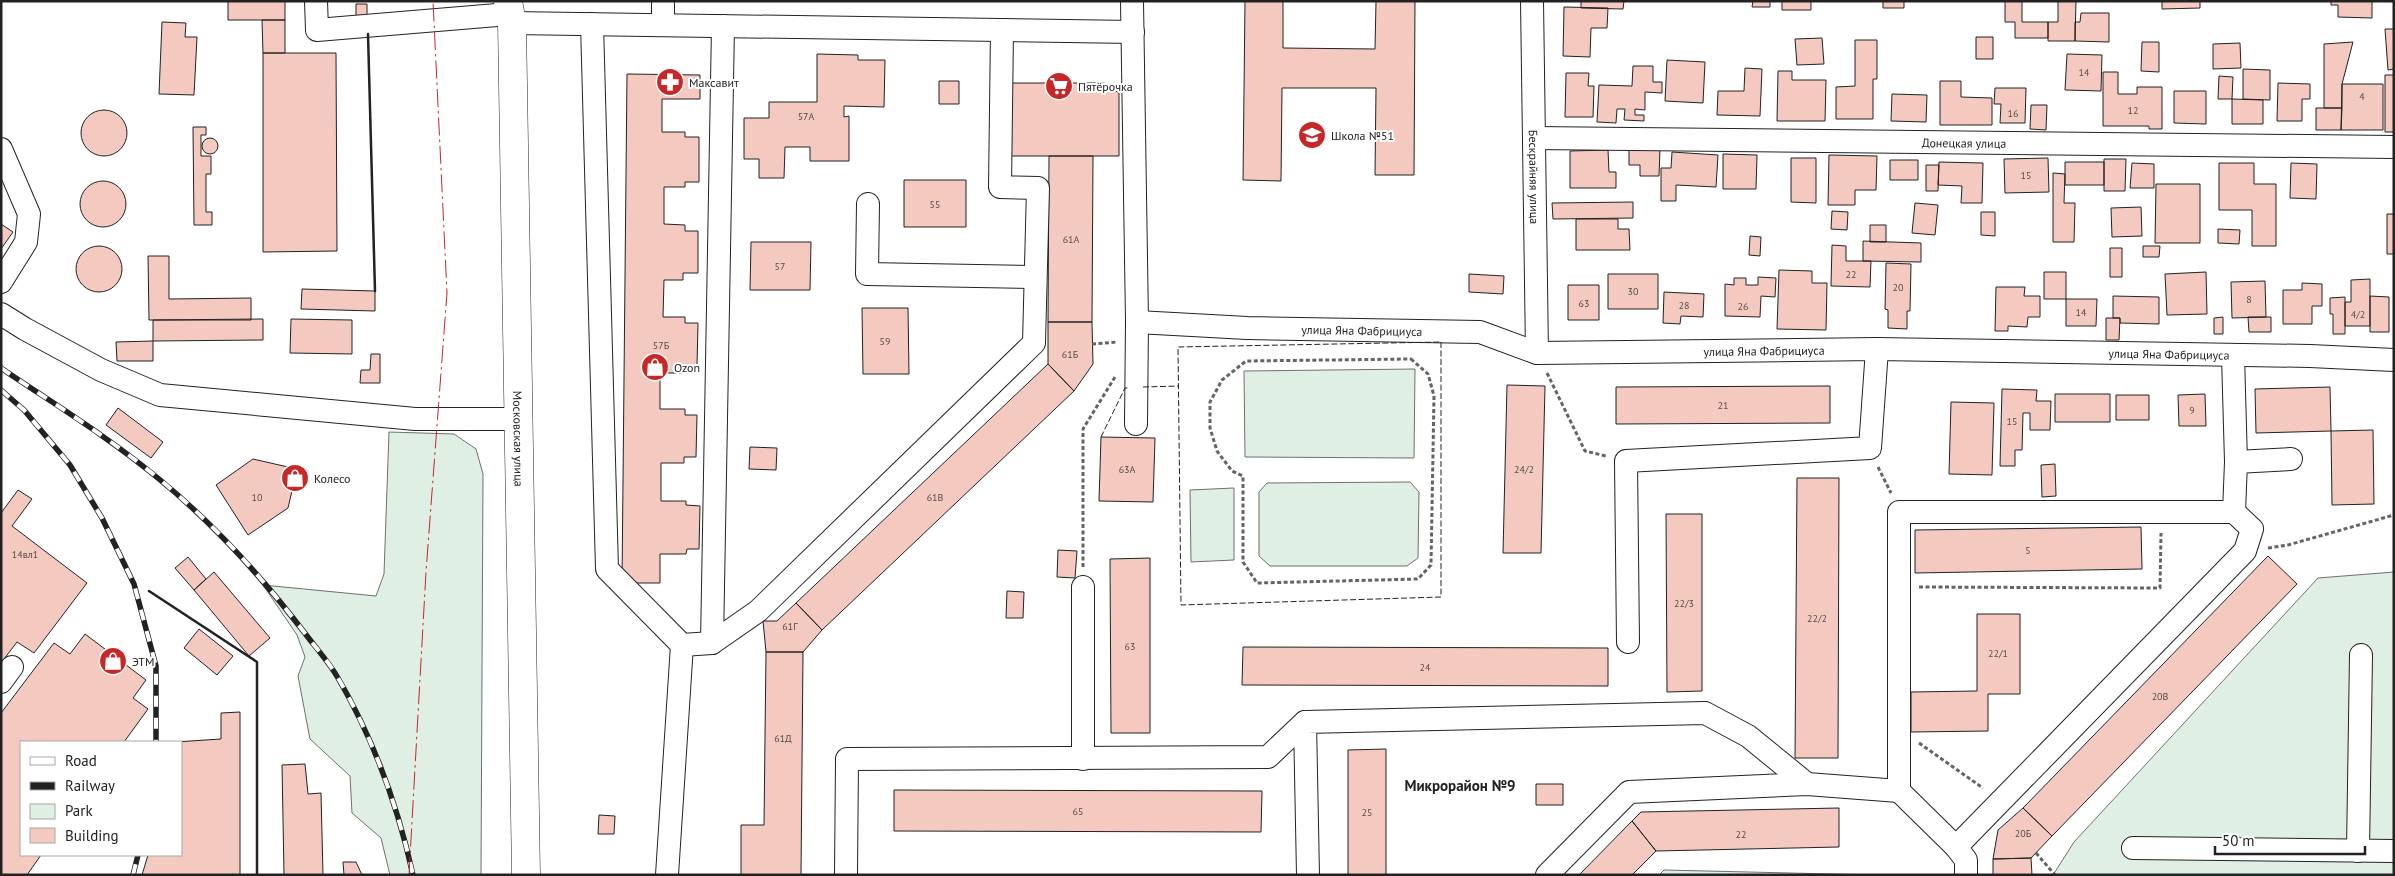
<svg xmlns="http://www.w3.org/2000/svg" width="2395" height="876" font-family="'PT Sans',sans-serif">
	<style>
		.green { fill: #e0efe3; stroke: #6f6f6f }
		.building { fill: #f3c9c0; stroke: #222 }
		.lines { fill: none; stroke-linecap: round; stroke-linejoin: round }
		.minor-casing { stroke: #222; stroke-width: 24 }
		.major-casing { stroke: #222; stroke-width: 29 }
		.path { stroke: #646464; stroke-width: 3; stroke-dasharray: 4 2.5; stroke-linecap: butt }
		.minor { stroke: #fff; stroke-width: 22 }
		.major { stroke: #fff; stroke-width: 28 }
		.rail-casing { stroke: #222; stroke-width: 5.5 }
		.rail { stroke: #fff; stroke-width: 4; stroke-dasharray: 11; stroke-linecap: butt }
		.fence { stroke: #222; stroke-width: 1; stroke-dasharray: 6 2.5; stroke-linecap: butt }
		.wall { stroke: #222; stroke-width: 2.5 }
		.power { stroke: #c62828; stroke-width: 1; stroke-dasharray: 18 4 2.5 4; stroke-linecap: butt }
		.labels { text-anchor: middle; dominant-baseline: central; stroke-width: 4; stroke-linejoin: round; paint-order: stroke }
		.number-label { font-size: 10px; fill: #564c4a }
		.poi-label { font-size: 12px; fill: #222; stroke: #fff; text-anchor: start }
		.street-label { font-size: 12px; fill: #222; stroke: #fff }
		.quarter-label { font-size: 15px; font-weight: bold; fill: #222; stroke: #fff }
	</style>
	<rect width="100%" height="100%" fill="#fff"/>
	<!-- green -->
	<path class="green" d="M1415 369 1414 458 1245 457 1244 371Z
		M389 432 454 434 476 449 483 474 481 875H390L381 838 352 813 350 776 310 739 298 676 305 657 297 635 263 585 376 596 384 574Z
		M1410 482 1419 492 1418 558 1407 566H1270L1259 556V492L1267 483Z
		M1234 488V560L1191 562 1190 490Z
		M2394 572V875H2053L2074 842 2318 578Z
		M1664 870 1874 875H1659Z"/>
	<!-- building -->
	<path class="building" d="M228 1H285V20H228Z
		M1245 1H1283V48L1375 49 1376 1H1415L1414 175H1375L1376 88H1282L1281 181 1243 180Z
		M1581 1H1624L1623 9 1581 8Z
		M1753 1H1770V7H1752Z
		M1782 1H1811V10H1782Z
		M1883 1H1904V8H1883Z
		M2005 1H2022V22H2048V38H2015V22H2005Z
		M2058 1H2076L2075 41H2048V22H2058Z
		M2162 1H2200V8L2162 9Z
		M2331 1H2372V18L2338 17V5H2331Z
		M356 4H367V17H356Z
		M1564 7 1608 8 1607 28H1591L1590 57 1563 56Z
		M2081 13H2109V42L2075 41V22H2080Z
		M262 20H285V53H263Z
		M162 22 186 23 185 37H197L194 95 159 94Z
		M2385 29H2394V69L2388 70Z
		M1976 37H1993V59H1976Z
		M1822 38 1824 64 1797 65 1795 39Z
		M1855 40H1877V79H1873V119H1836V87L1855 86Z
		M2142 42H2159V72L2141 71Z
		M2353 42 2342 84V108H2324V44Z
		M2240 43 2241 68 2213 69V44Z
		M263 53H336L337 251 263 252Z
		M817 54 858 55V60H885L884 107 844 106V117L849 116V161H810V147H785L784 178H759V159H744V118H769V102H817Z
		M2067 54 2102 55 2101 91 2065 90Z
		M1667 60 1705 62 1703 103 1665 101Z
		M1633 66H1653V82H1662V93L1645 92V110L1635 109V115H1644V121L1624 120 1625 109H1617L1616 123 1597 122 1599 85 1632 86Z
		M1745 68 1762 69 1760 116 1717 115 1718 91H1744Z
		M2243 69 2270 70V100L2243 99Z
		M1778 71H1792V80H1826L1825 121H1777Z
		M2103 72H2118V94H2137V87H2162V129H2149V126H2103Z
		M1566 73H1589L1588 86H1594L1593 117H1565Z
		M627 74 700 75V99H662V132H685V137H699V182H685V187H664V224L685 225V231H698V273H683V280H664L663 317H685V323H698L697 366H684V373H660V409H685V415H697L696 457H684V463H661V501H686V505L700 506 699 549H687L686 554H660V583H622Z
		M2385 75H2394V132H2385Z
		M2219 76 2233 77 2232 99H2218Z
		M939 81H959V104H939Z
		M1940 81H1961V97L1992 98V125H1940Z
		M1010 83H1104L1119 93V156H1009Z
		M2278 83 2310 84V99H2302V121H2277Z
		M2342 84H2383V130H2341Z
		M1995 88H2026L2025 123H2000L2001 104H1994Z
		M2174 91H2206V124L2174 123Z
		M1892 94 1927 95 1926 122 1891 121Z
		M2232 99 2263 100V124H2232Z
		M2031 105H2047L2046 130 2030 129Z
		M2316 108H2342L2341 130H2316Z
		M81 133a23 23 0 1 1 46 0a23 23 0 1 1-46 0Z
		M193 127H206V135H201V156H211V174H206V212H212V225H194Z
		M202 146a8 8 0 1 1 16 0a8 8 0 1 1-16 0Z
		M1629 147 1660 148 1659 176H1640V165H1629Z
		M1608 150 1609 172H1616V188H1570V151Z
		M1672 152 1718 155 1716 187 1676 185V201H1661V168H1671Z
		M1723 154 1757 155 1756 189H1723Z
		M1829 155 1877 156 1876 190H1855V205H1828Z
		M1049 156H1093L1092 322H1048Z
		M1791 158H1816V203L1791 202Z
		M2048 158 2049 192 2005 193 2004 159Z
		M2104 159H2126L2125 191H2104Z
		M1890 160H1918V180H1890Z
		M1939 162 1983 163 1982 203H1961L1962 186 1938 185Z
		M2065 162H2104V185H2065Z
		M2132 163 2154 164V188H2130Z
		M2219 163H2254V184H2276V246H2252V210H2219Z
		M2291 163 2317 164 2316 199 2290 198Z
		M1926 165H1939L1938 191H1926Z
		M2053 173 2065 174 2064 203H2075L2074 242H2053Z
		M904 180H966V227H904Z
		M80 204a23 23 0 1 1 46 0a23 23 0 1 1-46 0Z
		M2156 184H2200V243H2155Z
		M1633 202V218L1553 219 1552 203Z
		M1915 203 1938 205 1935 235 1912 233Z
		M2141 207 2142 236 2112 237 2111 208Z
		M1832 211 1848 212 1847 230 1831 229Z
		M1981 212H1995V236L1981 235Z
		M2387 214H2394V254H2387Z
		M1576 219H1618V229H1629L1630 250H1576Z
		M1 224 13 232 1 249Z
		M1870 225H1886V242H1870Z
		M2218 229 2240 230 2239 244 2218 243Z
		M1750 236 1761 237 1760 256 1749 255Z
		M1863 241 1921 243V262L1863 261Z
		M751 242H811L810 290H750Z
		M1832 245 1846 246V261H1871L1870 287 1831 286Z
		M76 269a23 23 0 1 1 46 0a23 23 0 1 1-46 0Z
		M2143 246H2160L2159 257H2143Z
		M2110 248H2122V277H2110Z
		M148 256H169V299L251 298V320H149Z
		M1886 263 1911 264 1910 311H1907V329L1888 328V310L1885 309Z
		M1779 270 1812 271V283H1827L1826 330 1777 329Z
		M2044 272H2066V299H2044Z
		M2206 272 2207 314 2167 315 2165 274Z
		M1469 274 1504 276 1503 294 1469 292Z
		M1608 274H1658V309H1608Z
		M1758 277 1776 278 1775 297 1761 296 1760 317 1725 316V284L1734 285V278H1746V285H1758Z
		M2370 279V326H2345V302H2351V280Z
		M2265 281 2266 317 2232 318 2231 282Z
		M2302 283 2322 284V306H2312V324H2283V290H2302Z
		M1568 285H1599V320H1568Z
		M1996 287H2025L2024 296H2040V317H2028L2027 327 2008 326V331H1995Z
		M302 289 375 291V311L301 309Z
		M1664 292 1704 294 1703 317 1681 316 1680 324 1663 323Z
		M2113 296 2159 297V324L2120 323V318H2113Z
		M2370 296 2389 297V332H2370Z
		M2345 297V334H2333V314H2330V298Z
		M2066 299H2097L2096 326H2066Z
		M862 308H908L909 374H863Z
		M2223 317V334H2214V318Z
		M2248 317H2271V332H2249Z
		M2106 318H2120L2119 340H2106Z
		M263 319V340L153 341V320Z
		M291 319 352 320V354L290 353Z
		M1048 322H1092L1093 364 1074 391 1048 364Z
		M153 341V361H117L116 342Z
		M371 354H380V383H360L361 370H370Z
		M1048 364 1074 391 822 630 796 603Z
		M1507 385 1545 386 1541 553H1503Z
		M1830 386V423L1616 424V387Z
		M2330 387 2331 431 2256 433 2255 389Z
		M2002 389 2037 390 2036 401H2051L2050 430H2030V413H2023L2022 450H2015V466H2000Z
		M2055 394H2110V422H2055Z
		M2205 394 2206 426H2179L2178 395Z
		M2116 395H2149V420H2116Z
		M1951 402 1994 403 1992 475 1949 474Z
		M118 408 163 442 151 458 106 425Z
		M2373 430 2374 504 2332 505 2331 431Z
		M1101 437 1155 438 1153 502 1099 501Z
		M750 447 777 448 776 470 749 469Z
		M253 459 288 467 295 478 288 508 248 535 216 485Z
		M2055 464 2056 496 2042 497 2041 465Z
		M1797 478H1839L1838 758H1795Z
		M18 490 32 499 12 526 87 583 34 653 17 642 1 663V513Z
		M1666 514H1702V691L1667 692Z
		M2141 527 2142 569 1915 573V530Z
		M1058 550 1077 551 1075 578 1057 577Z
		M2268 556 2297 584 2052 836 2023 808Z
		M188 557 206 579 194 590 175 568Z
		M1150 558V733H1111L1110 559Z
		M214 572 270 638 249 656 194 590Z
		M1007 591 1024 592 1023 618H1006Z
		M796 603 822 630 803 652H766L763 621H777Z
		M1977 614H2020V694H1988V731L1911 732V692L1977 691Z
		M199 629 233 656 217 675 184 648Z
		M85 634 146 680 133 698 148 709 124 742H21V855H41L27 875H1V713L54 643 70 654Z
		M1243 647 1608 648V686L1242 685Z
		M766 652H803L801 875H741V825H764Z
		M240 712V875H142L148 855H181V742H175L221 739V713Z
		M1386 749V875H1348V750Z
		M305 764 308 794 321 793 323 875H284L282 765Z
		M1536 784H1563V805H1536Z
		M894 790 1262 791 1261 832 894 831Z
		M1839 808V847L1656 851 1632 821 1641 812Z
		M2023 808 2052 836 2031 858 1993 859 1998 830Z
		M599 815 615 816 614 834H598Z
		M1632 821 1656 851 1632 875H1579Z
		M2031 858 2032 875H1993V859Z
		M343 862H356L362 875H344Z"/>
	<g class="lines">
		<!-- minor casing -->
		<g class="minor-casing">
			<g id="minor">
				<path d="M316 1 317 30 509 14"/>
				<path d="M1132 1 1137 322 1136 424"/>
				<path id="s1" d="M1532 1 1537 353"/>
				<path d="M512 23 1133 32"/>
				<path d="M592 24 607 569 682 645 667 875"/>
				<path d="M663 24V1"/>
				<path id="s2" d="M1534 138 2394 147"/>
				<path d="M1 149 29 214 26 242 1 282"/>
				<path d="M868 204 867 274 1035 277"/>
				<path d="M1 314 25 329 101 370 160 395 415 419H520"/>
				<path id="s3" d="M1137 322 1247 328 1480 332 1537 353 1877 349 2310 356 2394 360"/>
				<path d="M2236 462 2291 459"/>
				<path d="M1083 587V759"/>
				<path d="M1628 642 1626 461 1870 448 1877 349"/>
				<path d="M712 643 723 26"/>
				<path d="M682 645 712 643 758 611 1034 343 1038 188 1000 187 1002 30"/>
				<path d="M1 682 12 667"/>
				<path d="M1956 847 2245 551 2252 529 2234 512"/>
				<path d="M2133 848 2394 851"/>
				<path d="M2358 851 2361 655"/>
				<path d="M846 875 847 759 1268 757 1305 722"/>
				<path d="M1308 875 1305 722 1705 713 1748 736 1807 784"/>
				<path d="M1547 875 1629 792 1807 784 1899 791"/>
				<path d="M1966 875V860L1956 847 1899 791V512H2234L2236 462 2233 356"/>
			</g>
		</g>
		<!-- major casing -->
		<g class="major-casing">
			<g id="major">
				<path id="s4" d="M508 1 512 23 526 875"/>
			</g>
		</g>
		<!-- path -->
		<path class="path" d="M1092 344 1117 342
			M1411 359 1428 374 1434 396 1431 565 1418 579 1257 583 1243 562V476L1232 471 1217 451 1210 428V402L1222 380 1246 361Z
			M1547 373 1585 451 1606 456
			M1878 467 1891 493
			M2268 548 2288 545 2394 515
			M1083 567V429L1115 377
			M1919 587 2160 588 2161 533
			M1919 743 1983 788
			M2036 853 2055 875"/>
		<!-- minor -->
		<use href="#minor" class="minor"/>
		<!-- major -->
		<use href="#major" class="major"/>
		<!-- rail casing -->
		<g class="rail-casing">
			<path id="rail" d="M1 368C54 404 110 438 159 479 214 524 261 576 304 632 315 647 329 662 338 678 373 738 398 807 413 875
				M1 390 24 410 70 465 102 518 134 584 156 666V742
				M133 875 138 855"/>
		</g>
		<!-- rail -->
		<use href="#rail" class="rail"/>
		<!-- fence -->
		<path class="fence" d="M1441 342V597L1181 605 1178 347Z
			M1143 387 1179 386
			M1101 437 1125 388H1128"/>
		<!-- wall -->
		<path class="wall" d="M368 34 375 291
			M149 591 257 662V875"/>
		<!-- power -->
		<path class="power" d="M409 875 426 572 447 293 433 1"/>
	</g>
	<!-- icons -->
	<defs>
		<g id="pharmacy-disc" transform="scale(1.4375)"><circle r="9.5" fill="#c62828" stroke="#fff"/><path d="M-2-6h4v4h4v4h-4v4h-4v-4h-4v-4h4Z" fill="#fff"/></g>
		<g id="supermarket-disc" transform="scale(1.4375)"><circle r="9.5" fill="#c62828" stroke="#fff"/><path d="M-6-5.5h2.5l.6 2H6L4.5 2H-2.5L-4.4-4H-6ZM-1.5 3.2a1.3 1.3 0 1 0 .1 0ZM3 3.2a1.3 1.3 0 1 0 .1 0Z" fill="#fff"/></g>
		<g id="school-disc" transform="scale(1.4375)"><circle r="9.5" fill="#c62828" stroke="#fff"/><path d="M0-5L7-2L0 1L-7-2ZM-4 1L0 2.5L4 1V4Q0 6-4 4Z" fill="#fff"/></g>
		<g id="shop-disc" transform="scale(1.4375)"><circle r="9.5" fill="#c62828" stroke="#fff"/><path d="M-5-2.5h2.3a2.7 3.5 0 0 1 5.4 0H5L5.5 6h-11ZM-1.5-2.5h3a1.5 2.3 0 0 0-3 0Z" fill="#fff"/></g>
	</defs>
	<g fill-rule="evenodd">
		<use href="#pharmacy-disc" x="670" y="82"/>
		<use href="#supermarket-disc" x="1059" y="86"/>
		<use href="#school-disc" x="1312" y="135"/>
		<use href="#shop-disc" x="655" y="367"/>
		<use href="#shop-disc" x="295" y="478"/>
		<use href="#shop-disc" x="113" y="661"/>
	</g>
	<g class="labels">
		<!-- number labels -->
		<g class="number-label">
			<text x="2084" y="72">14</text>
			<text x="2362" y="96">4</text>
			<text x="2133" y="110">12</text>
			<text x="2013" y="113">16</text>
			<text x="806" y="116">57А</text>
			<text x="2026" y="175">15</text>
			<text x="935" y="204">55</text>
			<text x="1071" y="239">61А</text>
			<text x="780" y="266">57</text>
			<text x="1851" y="274">22</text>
			<text x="1898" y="287">20</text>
			<text x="1633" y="291">30</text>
			<text x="2249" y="299">8</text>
			<text x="1584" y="303">63</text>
			<text x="1684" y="305">28</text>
			<text x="1743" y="306">26</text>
			<text x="2081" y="312">14</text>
			<text x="2358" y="314">4/2</text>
			<text x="885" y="341">59</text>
			<text x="661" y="345">57Б</text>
			<text x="1070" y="354">61Б</text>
			<text x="1723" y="405">21</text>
			<text x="2192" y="410">9</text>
			<text x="2012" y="421">15</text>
			<text x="1127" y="469">63А</text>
			<text x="1524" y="469">24/2</text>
			<text x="257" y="497">10</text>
			<text x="935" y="497">61В</text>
			<text x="2028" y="550">5</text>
			<text x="25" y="554">14вл1</text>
			<text x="1684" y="603">22/3</text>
			<text x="1817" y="618">22/2</text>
			<text x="790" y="626">61Г</text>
			<text x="1130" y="646">63</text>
			<text x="1998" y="653">22/1</text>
			<text x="1425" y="667">24</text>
			<text x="2160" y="696">20В</text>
			<text x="783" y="738">61Д</text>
			<text x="1078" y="811">65</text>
			<text x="1367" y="812">25</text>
			<text x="2023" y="833">20Б</text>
			<text x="1741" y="834">22</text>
		</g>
		<!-- poi labels -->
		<g class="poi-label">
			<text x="689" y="82">Максавит</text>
			<text x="1078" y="86">Пятёрочка</text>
			<text x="1331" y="135">Школа №51</text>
			<text x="674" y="367">Ozon</text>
			<text x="314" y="478">Колесо</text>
			<text x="132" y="661">ЭТМ</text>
		</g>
		<!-- street labels -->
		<g class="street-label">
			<text stroke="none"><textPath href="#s2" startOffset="430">Донецкая улица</textPath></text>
			<text stroke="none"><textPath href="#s1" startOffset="176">Бескрайняя улица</textPath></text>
			<text stroke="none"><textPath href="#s3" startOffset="225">улица Яна Фабрициуса</textPath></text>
			<text stroke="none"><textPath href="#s3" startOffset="631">улица Яна Фабрициуса</textPath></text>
			<text stroke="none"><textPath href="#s3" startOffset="1036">улица Яна Фабрициуса</textPath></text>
			<text stroke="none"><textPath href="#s4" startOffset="438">Московская улица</textPath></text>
		</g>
		<!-- quarter labels -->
		<g class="quarter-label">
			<text x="1460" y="785">Микрорайон №9</text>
		</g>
	</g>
	<!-- border -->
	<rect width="2395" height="876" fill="none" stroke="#222222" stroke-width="5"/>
	<!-- legend -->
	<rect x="20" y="741" width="162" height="115" fill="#ffffff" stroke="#a7a7a7"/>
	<rect x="30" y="757" width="25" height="8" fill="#ffffff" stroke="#a7a7a7"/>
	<text x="65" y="766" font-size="15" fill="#222222">Road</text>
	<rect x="30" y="782" width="25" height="8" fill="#222222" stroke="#a7a7a7"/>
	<text x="65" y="791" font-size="15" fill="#222222">Railway</text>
	<rect x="30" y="804" width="25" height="15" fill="#e0efe3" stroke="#a7a7a7"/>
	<text x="65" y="816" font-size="15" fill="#222222">Park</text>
	<rect x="30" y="828" width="25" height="15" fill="#f3c9c0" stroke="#a7a7a7"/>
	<text x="65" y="841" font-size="15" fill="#222222">Building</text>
	<!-- scale -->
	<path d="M2215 846v8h150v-8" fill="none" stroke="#222222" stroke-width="2.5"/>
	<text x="2222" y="846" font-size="15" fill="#222222" stroke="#ffffff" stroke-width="4" paint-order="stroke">50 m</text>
</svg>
